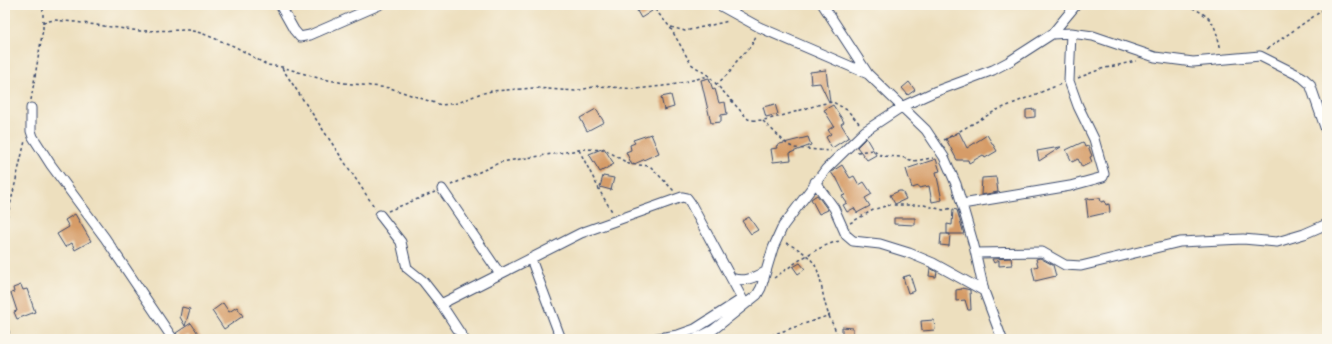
<svg xmlns="http://www.w3.org/2000/svg" width="1332" height="344" font-family="'Playpen Sans',sans-serif">
	<style>
		.building { fill: #d69c67 }
		.lines { fill: none; stroke-linecap: round; stroke-linejoin: round }
		.minor-casing { stroke: #3a496c; stroke-width: 11 }
		.path { stroke: #3a496c; stroke-width: 1.5; stroke-dasharray: 3 3; stroke-linecap: butt }
		.minor { stroke: #fff; stroke-width: 9 }
	</style>
	<rect width="100%" height="100%" fill="#fbf7ec"/>
	<filter id="ink" filterUnits="userSpaceOnUse"><feTurbulence type="fractalNoise" baseFrequency=".025" numOctaves="2"/><feDisplacementMap in="SourceGraphic" scale="8" xChannelSelector="R" yChannelSelector="G"/><feConvolveMatrix kernelMatrix="1 2 1 2 8 2 1 2 1" color-interpolation-filters="sRGB"/></filter>
	<filter id="wash" filterUnits="userSpaceOnUse"><feTurbulence type="fractalNoise" baseFrequency=".012" numOctaves="4" result="noise"/><feDisplacementMap in="SourceGraphic" scale="16" xChannelSelector="R" yChannelSelector="G"/><feGaussianBlur stdDeviation="0.9" result="paint"/><feColorMatrix in="noise" values="0 0 0 0 0 0 0 0 0 0 0 0 0 0 0 0 0 1.4 0 .05"/><feComposite in="paint" operator="in"/></filter>
	<g filter="url(#wash)">
		<rect width="100%" height="100%" fill="#eddfbe"/>
		<g id="blocks">
			<!-- building -->
			<path class="building" d="M648 5 652 11 641 18 637 11Z
				M826 70 830 102H829L820 83 811 84 810 72Z
				M709 78 713 90 715 89 719 103 725 102 727 114 721 115V122L711 123 701 80Z
				M909 82 915 90 908 95 902 88Z
				M671 95 674 107 664 110 661 97Z
				M775 104 778 114 766 117 763 107Z
				M833 105 844 122 841 124 849 137 832 148 826 137 831 134 828 130 834 126 824 110Z
				M596 109 604 122 587 131 580 118Z
				M1035 109V117L1026 118V110Z
				M959 132 967 148 987 135 997 151 985 158 983 155 969 163 968 160H957L946 139Z
				M651 134 659 153 632 165 626 152 631 150 630 145 635 143 633 140Z
				M808 137 811 145 790 153 791 160 773 162 771 149 777 148 776 146 780 144Z
				M866 138 876 155 867 160 857 147Z
				M1083 142 1085 147 1088 146 1092 156 1090 157 1092 162 1082 167 1078 159 1072 162 1066 150Z
				M1060 147H1061L1039 161 1037 151Z
				M604 148 614 164 600 172 589 154Z
				M936 159 940 171 936 172 942 200 932 202 929 186 919 188V186L912 188 906 169Z
				M842 165 850 178 854 176 859 185 864 182 872 194 865 198 870 206 857 213 854 208 847 212 843 205 847 203 842 196 845 195 836 177 835 178 831 172Z
				M603 176 614 178 611 190 600 187Z
				M996 177 998 192 981 195 982 178Z
				M899 191H902L906 199 895 204 890 195Z
				M817 195 828 210 819 214 811 199Z
				M1100 198 1101 202 1105 201 1106 205 1109 204 1110 212 1088 217 1086 199Z
				M953 209 957 210 964 234H947V224L952 225Z
				M75 214 91 241 75 250 72 243 65 247 57 234 69 227 65 220Z
				M749 217 758 230 751 234 742 221Z
				M894 218H915V225L894 224Z
				M941 234H950L949 246 940 245Z
				M1011 258 1012 265 999 266V260L994 263 992 259Z
				M1040 258 1053 265 1056 276 1035 281 1032 268 1038 266 1036 259Z
				M800 263 805 269 798 274 793 267Z
				M930 268 937 272 936 277 929 276Z
				M910 275 915 291 908 293 903 277Z
				M21 285 23 290 27 289 35 312 17 319 14 312 17 311 11 293 14 292 13 288Z
				M962 288 970 290 971 310H968L965 300 956 301V290L962 289Z
				M223 303 229 312 237 307 243 316 224 329 212 311Z
				M182 307 190 309 185 326 180 317Z
				M934 320 935 330 922 331 921 321Z
				M191 323 202 339H191L188 335 179 339 176 333Z
				M842 327 853 328V336H842Z"/>
		</g>
	</g>
	<g filter="url(#ink)">
		<use href="#blocks" fill-opacity="0" stroke="#3a496c" stroke-width="1"/>
		<g class="lines">
			<!-- minor casing -->
			<g class="minor-casing">
				<path id="minor" d="M280 5 294 30 300 37 310 35 379 5
					M719 5 759 27 868 74 926 130 944 157 956 184 974 246 984 291 1002 339
					M823 5 868 74
					M1052 34 1071 33 1093 36 1155 57 1193 62 1260 56 1302 77 1310 84 1327 133
					M31 108V131L33 137 51 165 105 238 173 339
					M815 182 834 208 846 235 853 241 880 244 909 253 933 263 984 291
					M442 189 500 274
					M962 204 1070 186 1103 177 1104 174 1094 139 1078 106 1069 81 1071 33
					M380 215 401 242 407 268 423 281 441 304 464 339
					M976 253 1042 252 1065 265 1081 266 1180 242 1243 239 1277 242 1304 234 1327 224
					M531 259 561 339
					M731 278C744 282 752 279 765 272
					M441 304 581 233 682 197 687 198 690 202 745 304
					M652 339 678 335 695 329 742 299
					M695 339 713 330 757 295 761 288 773 248 783 226 826 169 865 131 903 106 934 92 993 70 1010 61 1052 34 1076 5"/>
			</g>
			<!-- path -->
			<path class="path" d="M651 5 670 27 691 64 709 76 748 119C766 126 810 104 833 102L847 110 859 123
				M1187 5C1214 18 1214 22 1221 50
				M43 22 54 20 75 22 140 31 188 30 201 33 236 47 267 65 282 67 318 78 344 83 390 88 441 105 458 103 479 94 492 91 535 88 575 91 598 86 636 89 672 85 709 76
				M671 27 685 31 729 21
				M1267 49 1327 7
				M282 68 375 208
				M1078 78 1101 69 1136 61
				M716 85 730 72 736 62 751 46 756 36
				M31 100 43 29V5
				M763 121 788 145 795 148 831 151
				M944 140 997 110 1061 84
				M579 150 602 195 613 213
				M857 152 874 150 882 156 902 157 913 161 933 158
				M451 185 501 162 585 149 606 150 629 164 650 166 674 191
				M388 211 435 192
				M850 223 875 209 890 205H924L943 210 953 208
				M5 227 25 141
				M786 243C827 261 816 278 828 313 831 322 836 330 839 339
				M774 278C793 265 816 246 840 241
				M5 307 10 339
				M721 335 750 339
				M760 339 830 315"/>
			<!-- minor -->
			<use href="#minor" class="minor"/>
		</g>
	</g>
	<!-- margin -->
	<rect width="1332" height="344" fill="none" stroke="#fbf7ec" stroke-width="20"/>
</svg>
